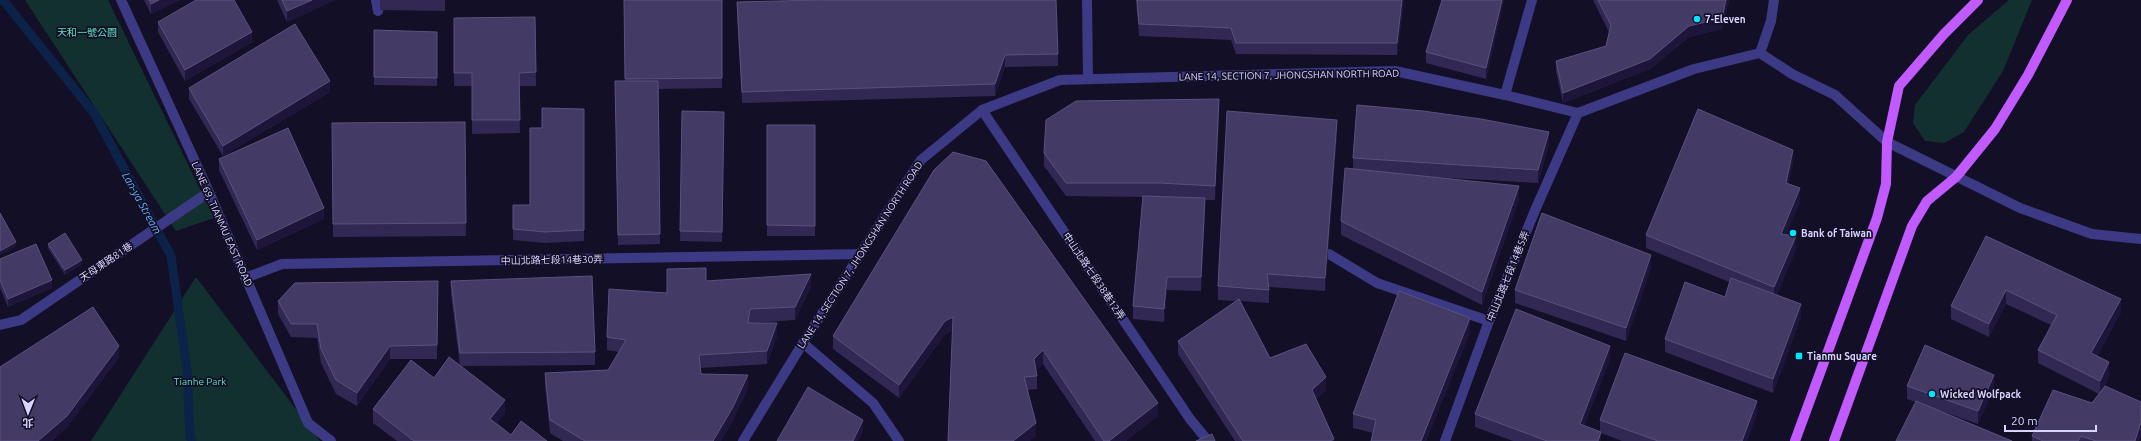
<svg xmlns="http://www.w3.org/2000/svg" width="2141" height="441" font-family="Ubuntu,'Noto Sans TC',sans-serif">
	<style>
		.green { fill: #12302f }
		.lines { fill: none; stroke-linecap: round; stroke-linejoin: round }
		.stream { stroke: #0c2248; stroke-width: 9 }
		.minor { stroke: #3d3a85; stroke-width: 10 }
		.major { stroke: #c25bff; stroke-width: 10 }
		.wall { fill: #312854 }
		.shaded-wall { fill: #1d163a }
		.building { fill: #433a66; stroke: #5a527e }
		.poi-dot { fill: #00e5ff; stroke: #130f26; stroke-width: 1.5 }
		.labels { text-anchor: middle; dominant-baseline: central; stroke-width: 3.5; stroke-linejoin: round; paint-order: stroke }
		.poi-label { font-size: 10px; font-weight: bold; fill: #d9d4ff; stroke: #130f26; text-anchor: start }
		.park-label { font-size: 10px; fill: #5fe0c0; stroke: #130f26 }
		.street-label { font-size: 10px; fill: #d9d4ff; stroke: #130f26 }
		.water-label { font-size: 11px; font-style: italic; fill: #62b6ff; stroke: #130f26 }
	</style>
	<rect width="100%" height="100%" fill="#130f26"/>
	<!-- green -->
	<path class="green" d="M25 0H108L214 218 176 231Z
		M2009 0H2032L2003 71 1964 132 1944 143 1925 141 1913 123 1915 105 1968 35Z
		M196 277 320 441H91Z"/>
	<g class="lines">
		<!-- stream -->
		<path class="stream" d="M3 0 94 113 171 256 187 370 190 436 192 441"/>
		<!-- minor -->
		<path class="minor" d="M121 0 209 192 308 423 331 441
			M376 0 378 11
			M1087 0 1088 79
			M1760 53 1771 21 1774 0
			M1505 95 1532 0
			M982 110 1190 419 1208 441
			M1329 254 1377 283 1489 321
			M245 278 282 264 861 254
			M0 325 21 320 209 192
			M803 343 873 403 899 441
			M743 441 803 343 921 160 982 110 1060 80 1395 71 1505 95 1578 113 1694 69 1760 53 1792 74 1835 95 1887 142 2020 208 2092 234 2141 239
			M1445 441 1489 321 1536 208 1578 113"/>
		<!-- major -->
		<path class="major" d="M1795 441 1877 218 1886 184 1887 142 1899 86 1944 34 1978 0
			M1834 441 1912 226 1927 201 1956 177 1995 129 2028 75 2067 0"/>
	</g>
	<!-- wall -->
	<path class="wall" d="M144 0H180L151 14Z
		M277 0H335L287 22Z
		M380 0H445V11L380 10Z
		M624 0H722V88L659 89 660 244 618 245 615 81H625Z
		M1136 0H1404L1397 55 1236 54 1231 40 1139 36Z
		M1504 0 1486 79 1426 63V52Z
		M1593 0H1729L1722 29 1689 37 1650 69 1563 103 1556 71V61L1606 46 1609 32Z
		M737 2 1058 54V66L1005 67 995 96 742 103 737 14Z
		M535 17 536 86H519L520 133 472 134V86H454V18Z
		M158 22 252 42 185 81 158 32Z
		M374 30 437 32V86L374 85Z
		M189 88 330 92 223 156 189 99Z
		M584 109V241L545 243 513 240V205H530L542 128Z
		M682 111 724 112 722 242 680 241Z
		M1219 113 1215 200H1205V211L1201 291 1167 290 1164 322 1133 319V306L1143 197 1066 196 1044 166V153Z
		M465 122 466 236 333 237 332 123Z
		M767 125H815V236H767Z
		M1337 133 1325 291 1269 287V303L1240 301 1270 358 1326 390 1316 399 1334 441H1235L1178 354V341L1236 301 1218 300V286Z
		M1549 145 1538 183 1431 177 1519 199 1482 305 1341 235V221L1353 169V158Z
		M219 159 324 219 257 250 219 170Z
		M1793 163 1788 184 1800 202 1786 234 1796 249 1777 294 1801 317 1773 393 1665 352V339L1725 297 1729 282 1646 248V235Z
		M934 170 1158 416 1126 441H1095L1043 364 1036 370 1037 376V389L1028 390 1036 436 953 330 945 334 899 398 833 349V336Z
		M1986 236 2121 312 2097 356 2109 376 2104 387 2141 402V436L2139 441H2032V436L2092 403 2099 394 2038 363V350L2051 325 2006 304 1989 337 1951 319V306Z
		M48 244 82 264 65 275 48 248Z
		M0 259 52 288 8 307 0 288Z
		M1651 268 1626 341 1515 303V290Z
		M438 281 437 359H390L357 406 336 394 321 363 317 338 291 337 278 314V301Z
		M451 281 595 352V365L461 366 505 413 497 423 511 435 547 441H397L373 423V409L460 366 451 294Z
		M706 281 811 287 795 320 751 323 777 336 767 364 700 368 701 374 748 388 733 420 721 441H563L550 433 545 386V373L608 370 619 352 607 350V337L667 293Z
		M1470 332 1426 441H1371L1373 433 1353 428V414Z
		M1610 359 1584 426 1600 432V420L1757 414 1747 441H1622L1601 433V441H1513L1475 427V414Z
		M1907 386 1994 388 1978 424 1907 399Z"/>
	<!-- shaded-wall -->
	<path class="shaded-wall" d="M159 0H180L151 14V4Z
		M312 0H335L287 22V11Z
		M1402 0H1404L1397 55V43Z
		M1502 0H1504L1486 79V68Z
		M1726 0H1729L1722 29 1689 37 1650 69 1563 103V93Z
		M252 32V42L185 81V70Z
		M1005 55V67L995 96V84Z
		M330 81V92L223 156V146Z
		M1219 99V113L1215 200V186Z
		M1337 120V133L1325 291V278Z
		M1549 132V145L1538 183V170Z
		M1793 150V163L1786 196V183Z
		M1519 186V199L1482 305V292Z
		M1800 188V202L1781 247V234Z
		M1205 198V211L1201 291V277Z
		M324 208V219L257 250V240Z
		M1796 236V249L1774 301V287Z
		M16 242V247L0 255V251Z
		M1651 255V268L1626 341V328Z
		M82 260V264L65 275V270Z
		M811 274V287L795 320V307Z
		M1167 277V290L1164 322V309Z
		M52 280V288L8 307V299Z
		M2006 290V304L1989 337V324Z
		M2121 299V312L2091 366V353Z
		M1801 304V317L1773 393V379Z
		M953 317V330L945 334 899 398V385L945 321Z
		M1470 318V332L1426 441H1421Z
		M777 323V336L767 364V351Z
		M119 346V358L67 428 52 441H38Z
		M390 346V359L357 406V393Z
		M1610 346V359L1580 438V424Z
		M1043 350V364L1034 372V359Z
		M2109 362V376L2100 394V381Z
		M748 375V388L733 420 721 441H713Z
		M1994 375V388L1978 424V411Z
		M1326 377V390L1312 404V390Z
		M505 400V413L490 432V419Z
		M1757 401V414L1747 441H1742Z
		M1158 403V416L1126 441H1109Z
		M863 420V432L858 441H853Z
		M2141 422V436L2139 441H2135Z
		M1036 423V436L1030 441H1013Z
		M1601 432V441H1598Z"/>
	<!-- building -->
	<path class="building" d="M149 0H159L151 4Z
		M196 0H234L252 32 185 70 158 22Z
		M282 0H312L287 11Z
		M624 0H722V78L625 79Z
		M820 0H1056L1058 54 1005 55 995 84 742 92 737 2Z
		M1137 0H1402L1397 43H1236L1231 28 1139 24Z
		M1442 0H1502L1486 68 1426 52Z
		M1598 0H1726L1722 18 1689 26 1650 59 1563 93 1556 61 1606 46 1611 25Z
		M535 17 536 72 519 73 520 120H472V73H454V18Z
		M295 24 330 81 223 146 189 88Z
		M374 30 437 32V78L374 77Z
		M615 81H658L660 234 618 235Z
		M1219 99 1215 186 1159 183H1066L1044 153 1046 120 1076 101Z
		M1357 105 1423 111 1481 119 1549 132 1538 170 1353 158Z
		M542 108 584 109V230L545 232 513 229V205H530V128H542Z
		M1698 109 1793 150 1786 183 1800 188 1781 234 1796 236 1774 287 1646 235Z
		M682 111 724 112 722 232 680 231Z
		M1227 111 1337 120 1325 278 1267 274 1269 290 1218 286Z
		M465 122 466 223 333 224 332 123Z
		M767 125H815V226L767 225Z
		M288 128 324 208 257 240 219 159Z
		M953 152 986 161 1158 403 1109 441H1104L1043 350 1034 359 1037 376 1024 377 1036 423 1013 441H948L953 317 945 321 899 385 833 336 934 170Z
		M1345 168 1519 186 1482 292 1341 221Z
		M1143 196 1205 198 1201 277H1167L1164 309 1133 306Z
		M0 213 16 242 0 251Z
		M1542 213 1651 255 1626 328 1515 290Z
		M65 233 82 260 65 270 48 244Z
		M1986 236 2121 299 2091 353 2109 362 2100 381 2038 350 2057 315 2006 290 1989 324 1951 306Z
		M36 244 52 280 8 299 0 280V259Z
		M706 268V281L811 274 795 307 750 309 748 323H777L767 351 699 355 701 374 748 375 733 407 713 441H585L550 420 545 373 608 370 626 340 607 337 609 289 667 293V269Z
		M592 276 595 352 460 353 451 281Z
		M1731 278 1801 304 1773 379 1665 339 1685 282 1725 297Z
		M438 281 437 345 390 346 357 393 336 380 321 349 317 324H291L278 301 295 283Z
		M1399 291 1470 318 1421 441H1371L1376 420 1353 414Z
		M1239 299 1270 358 1306 344 1326 377 1312 390 1334 439 1330 441H1243L1178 341Z
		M93 307 119 346 67 416 38 441H0V367Z
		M1516 309 1610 346 1580 424 1601 432 1598 441H1547L1475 414Z
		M1925 345 1994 375 1978 411 1907 386Z
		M1625 353 1757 401 1742 441H1658L1600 420Z
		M449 357 505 400 490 419 511 435 521 421 547 441H414L373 409 411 360 434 378Z
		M2105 386 2141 402V422L2135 441H2096L2081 436 2078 441H2043L2032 436 2053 390 2092 403Z
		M808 387 863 420 853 441H777Z
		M1916 401 2012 441H1896Z
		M1212 434 1215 441H1196Z"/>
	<!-- markers -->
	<g class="poi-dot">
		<circle cx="1697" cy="19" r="4"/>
		<circle cx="1793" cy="233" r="4"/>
		<rect x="1795" y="352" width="8" height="8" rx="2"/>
		<circle cx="1932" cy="394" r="4"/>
	</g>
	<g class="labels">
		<!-- poi labels -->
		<g class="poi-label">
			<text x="1705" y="19">7-Eleven</text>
			<text x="1801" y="233">Bank of Taiwan</text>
			<text x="1807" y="356">Tianmu Square</text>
			<text x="1940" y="394">Wicked Wolfpack</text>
		</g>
		<!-- park labels -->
		<g class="park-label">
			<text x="87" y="32">天和一號公園</text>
			<text x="200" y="381">Tianhe Park</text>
		</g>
		<!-- street labels -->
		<g class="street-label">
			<text transform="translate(1289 75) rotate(-1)">LANE 14, SECTION 7, JHONGSHAN NORTH ROAD</text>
			<text transform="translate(222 224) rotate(66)">LANE 69, TIANMU EAST ROAD</text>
			<text transform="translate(860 255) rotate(-57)">LANE 14, SECTION 7, JHONGSHAN NORTH ROAD</text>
			<text transform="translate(552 260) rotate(-1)">中山北路七段14巷30弄</text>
			<text transform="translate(106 262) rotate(-34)">天母東路81巷</text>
			<text transform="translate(1094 276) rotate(56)">中山北路七段38巷12弄</text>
			<text transform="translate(1508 276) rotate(-68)">中山北路七段14巷5弄</text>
		</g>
		<!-- water labels -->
		<g class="water-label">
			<text transform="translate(142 203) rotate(61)">Lan-ya Stream</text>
		</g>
	</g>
	<!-- north arrow -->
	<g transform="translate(28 413) rotate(181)" stroke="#130f26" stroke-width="3" paint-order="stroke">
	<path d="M0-3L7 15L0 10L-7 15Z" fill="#d9d4ff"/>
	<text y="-6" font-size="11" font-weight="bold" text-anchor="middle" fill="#d9d4ff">北</text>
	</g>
	<!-- scale -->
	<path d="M2005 425v6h91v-6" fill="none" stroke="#d9d4ff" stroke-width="2"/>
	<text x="2011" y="425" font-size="12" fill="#d9d4ff" stroke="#130f26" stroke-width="3" paint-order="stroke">20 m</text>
</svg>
